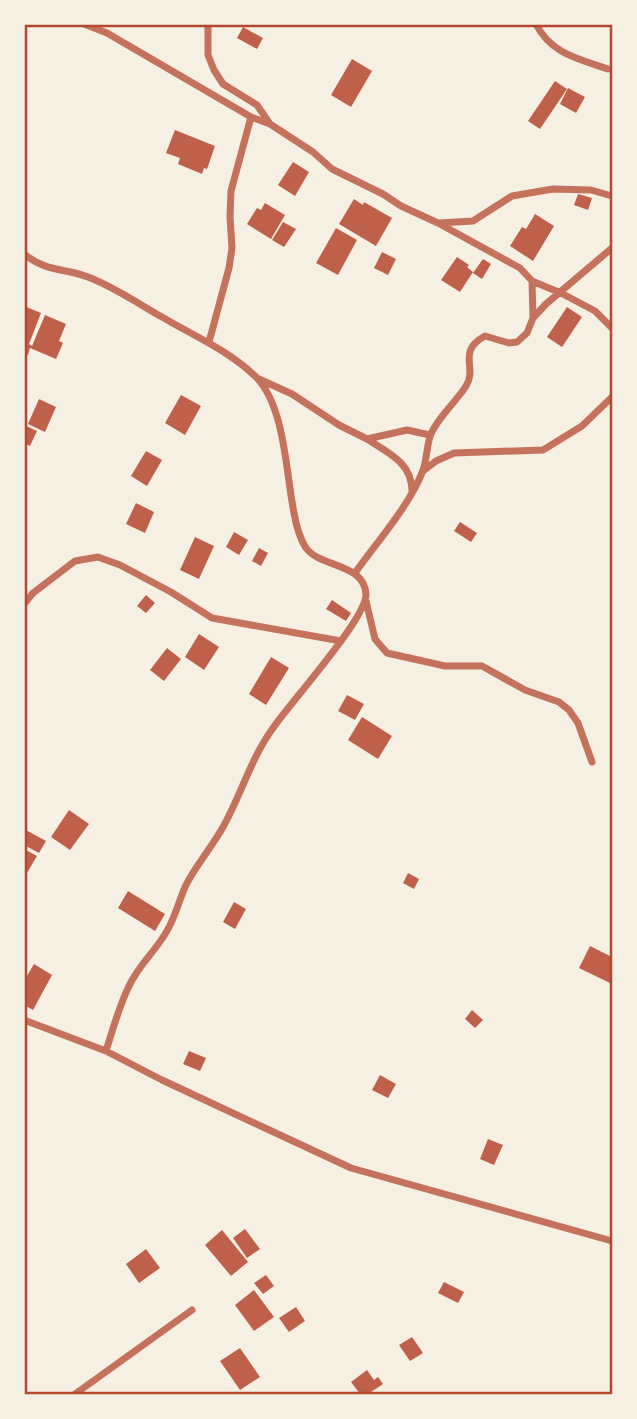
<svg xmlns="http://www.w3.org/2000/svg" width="637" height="1419" font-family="Lora,serif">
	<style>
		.building { fill: #bf614a }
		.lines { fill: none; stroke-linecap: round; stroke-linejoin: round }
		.minor { stroke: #c5725c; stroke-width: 7 }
		.neatline { fill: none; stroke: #b5482f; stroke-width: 2.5 }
	</style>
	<rect width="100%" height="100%" fill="#f6efe4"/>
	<!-- building -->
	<path class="building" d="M243 27 263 38 257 49 237 38Z
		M352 59 372 71 351 107 331 95Z
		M555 81 567 89 540 129 528 121Z
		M568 88 585 97 576 113 560 104Z
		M175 130 215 146 207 169 204 168 202 174 178 164 180 158 166 153Z
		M293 162 309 172 295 196 278 185Z
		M578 194 592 198 588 210 574 205Z
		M354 199 363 205 364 202 392 218 376 246 339 224Z
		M265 203 285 215 271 239 247 224 257 208 261 210Z
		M535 214 554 226 533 261 510 246 522 227 526 229Z
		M283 222 296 229 284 247 272 240Z
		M336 228 357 240 338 275 316 263Z
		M382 252 396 259 388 275 374 268Z
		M457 257 469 265 467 267 473 272 460 292 441 280Z
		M483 259 491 264 482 279 473 273Z
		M24 306 41 313 29 344 32 346 45 315 66 324 59 341 63 343 56 359 30 348 28 355 24 354Z
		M567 307 582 317 562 347 547 337Z
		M181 395 201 406 185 435 165 423Z
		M39 399 56 407 45 432 28 424Z
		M24 425 37 431 30 446 24 443Z
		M146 451 162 460 147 486 131 476Z
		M136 503 154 512 145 533 126 524Z
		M460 522 477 533 471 542 454 531Z
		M234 532 248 540 239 555 226 547Z
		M195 537 214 546 199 579 180 570Z
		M259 548 268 553 261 566 252 561Z
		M146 595 155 603 146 613 137 606Z
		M332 600 351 613 346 621 326 609Z
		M199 634 219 647 204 670 185 657Z
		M167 648 181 659 164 681 150 670Z
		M271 657 289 668 266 705 249 694Z
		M347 695 364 704 355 720 338 711Z
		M362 717 392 736 378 759 348 740Z
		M69 810 89 824 70 850 51 837Z
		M24 829 46 841 39 853 24 845Z
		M24 849 37 856 24 878Z
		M408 873 419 879 414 889 403 883Z
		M128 891 165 914 155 931 118 908Z
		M234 902 246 909 235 929 223 922Z
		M590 946 612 957V984L579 968Z
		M34 964 52 975 33 1010 24 1005V981Z
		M472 1010 483 1020 475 1028 465 1019Z
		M189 1051 206 1058 200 1071 183 1064Z
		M380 1075 396 1084 388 1098 372 1090Z
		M488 1139 503 1145 494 1165 480 1159Z
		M245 1229 260 1249 247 1258 233 1238Z
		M222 1230 248 1262 231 1276 205 1245Z
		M146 1249 160 1268 139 1283 126 1264Z
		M266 1275 274 1286 263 1294 254 1283Z
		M444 1282 464 1292 458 1303 438 1293Z
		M254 1290 274 1317 254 1331 235 1305Z
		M296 1307 305 1321 289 1332 279 1318Z
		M412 1337 423 1353 410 1361 399 1345Z
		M240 1348 260 1377 240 1390 220 1361Z
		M367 1370 374 1380 378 1377 383 1384 368 1394H360L351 1382Z"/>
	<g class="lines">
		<!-- minor -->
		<path class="minor" d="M84 24 107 33 251 117 270 124 313 152 332 169 383 194 401 206 438 223 520 268 532 281 561 293 595 311 612 328
			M208 24V55L214 70 223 84 257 105 270 124
			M536 24C551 54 579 59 608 69
			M439 223 473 221 512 196 553 189 591 190 612 196
			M24 254C49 274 67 267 93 279 117 289 139 304 162 317 194 336 228 350 256 377 285 406 286 474 294 513 296 524 300 539 306 548 321 568 364 563 366 594 367 618 290 703 273 728 251 758 241 795 223 827 212 847 196 865 186 885 179 900 176 915 168 929 157 950 139 964 129 986 119 1006 113 1029 106 1051
			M532 281 533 318
			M209 342 229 268 232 248 230 217 231 191 251 117
			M259 379 292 394 339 425 367 439 407 430 430 435
			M367 439C389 453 412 463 412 491
			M423 471 436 461 454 453 543 450 582 426 612 397
			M355 573C376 543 411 504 423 470 427 460 427 442 431 434 438 417 456 402 466 386 478 367 456 352 485 336L509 343 517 342 527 333 533 318 546 304 612 248
			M366 601 375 639 387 653 445 666H482L525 690 559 702 569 710 578 723 592 762
			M24 604 33 593 75 561 98 557 120 565 171 592 212 618 341 641
			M24 1020 106 1051 162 1080 351 1168 612 1241
			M75 1394 192 1310"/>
	</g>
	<!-- border -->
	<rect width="637" height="1419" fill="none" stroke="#f6efe4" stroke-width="52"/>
	<rect x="26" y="26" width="585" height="1367" class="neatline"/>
</svg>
